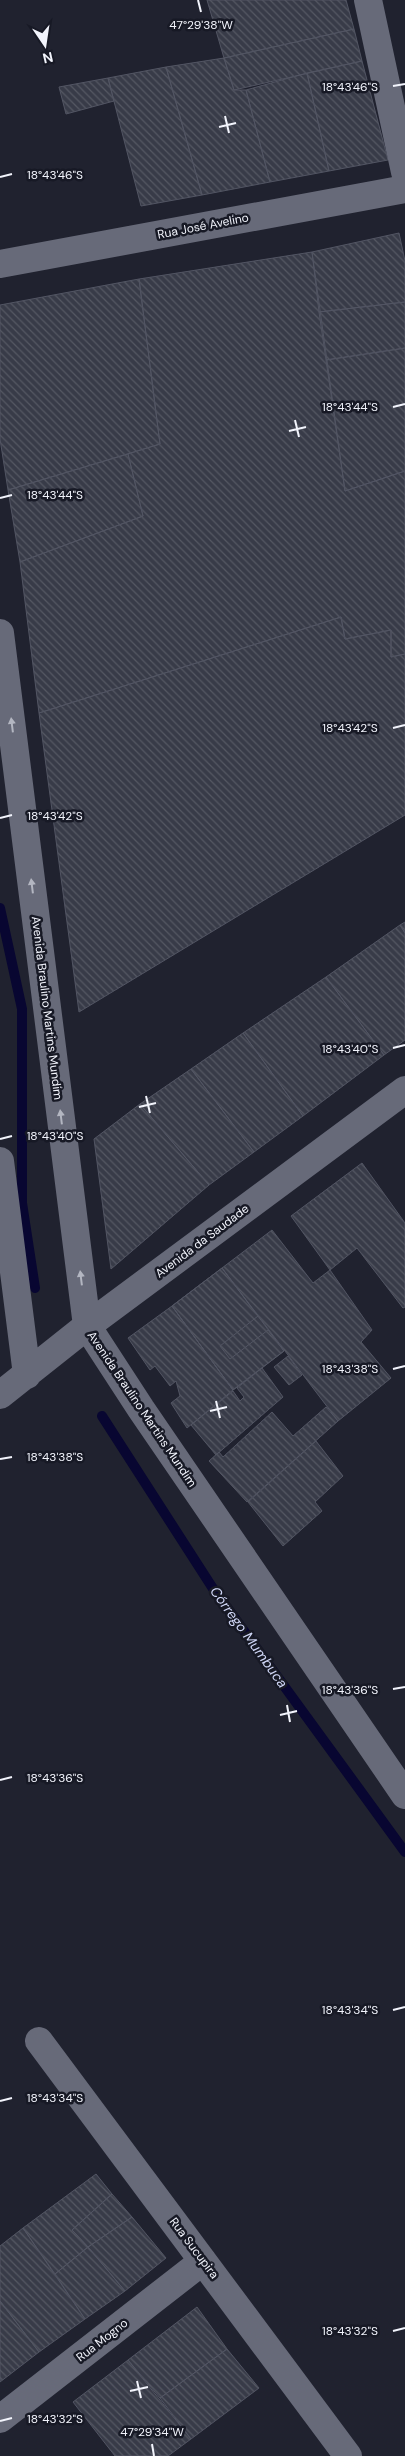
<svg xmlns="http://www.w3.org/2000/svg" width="405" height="2456" font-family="'DM Sans',sans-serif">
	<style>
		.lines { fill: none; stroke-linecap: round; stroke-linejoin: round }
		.stream { stroke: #080631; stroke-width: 10 }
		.building { fill: url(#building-back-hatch); stroke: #525563 }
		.street { stroke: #676a79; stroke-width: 28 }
		.oneway { fill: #b3b6c1 }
		.ticks { fill: none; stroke: #f2f4fc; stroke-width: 2 }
		.labels { text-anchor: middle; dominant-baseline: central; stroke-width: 5; stroke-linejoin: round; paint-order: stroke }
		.street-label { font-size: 12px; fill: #f2f4fc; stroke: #171925 }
		.water-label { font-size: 14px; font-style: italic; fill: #d0d7f7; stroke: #171925 }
		.ticks-label { font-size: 12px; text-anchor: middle; fill: #f2f4fc; stroke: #171925; stroke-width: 5; stroke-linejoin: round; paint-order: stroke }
	</style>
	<defs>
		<pattern id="building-back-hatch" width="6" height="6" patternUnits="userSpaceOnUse" patternTransform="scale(1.25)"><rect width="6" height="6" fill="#383b48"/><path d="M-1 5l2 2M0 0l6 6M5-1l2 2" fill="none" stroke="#555863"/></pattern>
	</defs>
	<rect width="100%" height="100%" fill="#20222f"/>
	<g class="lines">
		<!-- stream -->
		<path class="stream" d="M0 908 22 1009V1203L35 1288
			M102 1416 212 1587 405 1852"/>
	</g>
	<!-- building -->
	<path class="building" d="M207 0H346L354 29 224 58Z
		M354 29 362 61 234 90 224 58Z
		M224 58 234 90H246L270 182 202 195 166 67Z
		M362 61 388 160 329 171 307 73Z
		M166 67 202 195 141 206 108 78Z
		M307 73 329 171 270 182 246 90Z
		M108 78 114 101 66 114 59 87Z
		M399 233 405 261V302L319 312 312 252Z
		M312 252 345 491 405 471V654L391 657V630L345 639 341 617 39 713 20 562 143 516 128 454 160 444 139 279Z
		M139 279 160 444 8 490 0 439V305Z
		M405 302V348L326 360 319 312Z
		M405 348V471L345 491 326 360Z
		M128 454 143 516 20 562 8 490Z
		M341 617 345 639 391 630V657L405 654V815L79 1012 39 713Z
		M405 922V933L400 925Z
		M400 925 405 933V1040L384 1055 326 977Z
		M326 977 384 1055 303 1116 243 1033Z
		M243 1033 303 1116 254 1152 191 1069Z
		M191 1069 254 1152 209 1185 140 1104Z
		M140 1104 209 1185 111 1269 94 1139Z
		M362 1163 405 1223V1307L403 1308 357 1248 330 1270 291 1216Z
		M272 1230 313 1283 330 1270 372 1330 361 1342 391 1378 338 1421 222 1268Z
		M222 1268 284 1351 233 1390 172 1306Z
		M222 1268 258 1316 220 1346 230 1359 268 1330 284 1351 233 1390 172 1306Z
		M172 1306 233 1390 187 1428 171 1403 180 1396 176 1381 170 1386 155 1366 150 1370 128 1338Z
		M288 1356 302 1375 289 1385 274 1367Z
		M262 1368 283 1397 216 1455 191 1425 233 1391 240 1401 244 1397 237 1388Z
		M326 1407 338 1421 247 1502 209 1461 219 1452 223 1457 272 1412 293 1436Z
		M316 1441 343 1476 315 1502 322 1511 283 1546 248 1502Z
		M96 2174 112 2194 72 2230 88 2247 55 2274 23 2228Z
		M112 2194 132 2217 88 2247 72 2230Z
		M132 2217 166 2258 125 2291 88 2247Z
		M23 2228 85 2319 39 2352 0 2301V2246Z
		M88 2247 125 2291 85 2319 55 2274Z
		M0 2301 39 2352 0 2382Z
		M197 2307 227 2349 160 2398 128 2360Z
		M227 2349 259 2388 191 2439 160 2398Z
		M128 2360 191 2439 168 2456H115L73 2402Z"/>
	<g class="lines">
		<!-- street -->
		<path class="street" d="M368 0 405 172
			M0 264 405 189
			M0 633 87 1326 141 1409 405 1795
			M0 1161 27 1375
			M0 1395 87 1326 405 1090
			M39 2041 348 2456
			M0 2419 203 2261"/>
	</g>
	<!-- one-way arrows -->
	<defs><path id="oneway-solid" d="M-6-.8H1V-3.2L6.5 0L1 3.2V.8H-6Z" transform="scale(1.25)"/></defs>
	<g class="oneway">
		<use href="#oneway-solid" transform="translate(12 725) rotate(-97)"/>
		<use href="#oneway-solid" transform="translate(32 886) rotate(-97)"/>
		<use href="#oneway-solid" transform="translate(61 1117) rotate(-97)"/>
		<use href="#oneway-solid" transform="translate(81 1278) rotate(-97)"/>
	</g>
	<!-- ticks -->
	<path class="ticks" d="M198 0 201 12M393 86 405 84M225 116 229 133M219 127 236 123M0 177 12 174M393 407 405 404M295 420 299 437M289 431 306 427M0 498 12 495M393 728 405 725M0 818 12 815M393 1048 405 1045M146 1096 150 1113M139 1107 156 1103M0 1139 12 1136M393 1369 405 1366M216 1401 220 1418M210 1411 227 1407M0 1459 12 1457M393 1689 405 1687M287 1705 290 1722M280 1715 297 1711M0 1780 12 1777M393 2010 405 2007M0 2101 12 2098M393 2331 405 2328M137 2381 141 2398M130 2391 148 2387M0 2421 12 2418M152 2444 154 2456"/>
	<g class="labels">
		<!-- street labels -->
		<g class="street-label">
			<text transform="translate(203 226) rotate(-11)">Rua José Avelino</text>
			<text transform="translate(47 1008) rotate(83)">Avenida Braulino Martins Mundim</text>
			<text transform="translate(202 1241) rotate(-37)">Avenida da Saudade</text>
			<text transform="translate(142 1409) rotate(56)">Avenida Braulino Martins Mundim</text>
			<text transform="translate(194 2248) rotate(53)">Rua Sucupira</text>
			<text transform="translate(102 2340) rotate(-38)">Rua Mogno</text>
		</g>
		<!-- water labels -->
		<g class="water-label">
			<text transform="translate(249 1637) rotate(54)">Córrego Mumbuca</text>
		</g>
	</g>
	<g class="ticks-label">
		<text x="201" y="29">47°29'38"W</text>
		<text x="350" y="91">18°43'46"S</text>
		<text x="55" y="179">18°43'46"S</text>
		<text x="350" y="411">18°43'44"S</text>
		<text x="55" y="499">18°43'44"S</text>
		<text x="350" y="732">18°43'42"S</text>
		<text x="55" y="820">18°43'42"S</text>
		<text x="350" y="1053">18°43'40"S</text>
		<text x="55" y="1140">18°43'40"S</text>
		<text x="350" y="1373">18°43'38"S</text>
		<text x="55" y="1461">18°43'38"S</text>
		<text x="350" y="1694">18°43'36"S</text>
		<text x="55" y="1782">18°43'36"S</text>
		<text x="350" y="2014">18°43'34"S</text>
		<text x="55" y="2102">18°43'34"S</text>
		<text x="350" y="2335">18°43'32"S</text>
		<text x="55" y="2423">18°43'32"S</text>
		<text x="152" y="2436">47°29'34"W</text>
	</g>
	<!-- north arrow -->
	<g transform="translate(45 45) rotate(167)" stroke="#171925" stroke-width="4" paint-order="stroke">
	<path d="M0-4L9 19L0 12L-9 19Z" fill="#f2f4fc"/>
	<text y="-8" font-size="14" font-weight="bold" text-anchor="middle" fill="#f2f4fc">N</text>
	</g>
</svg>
